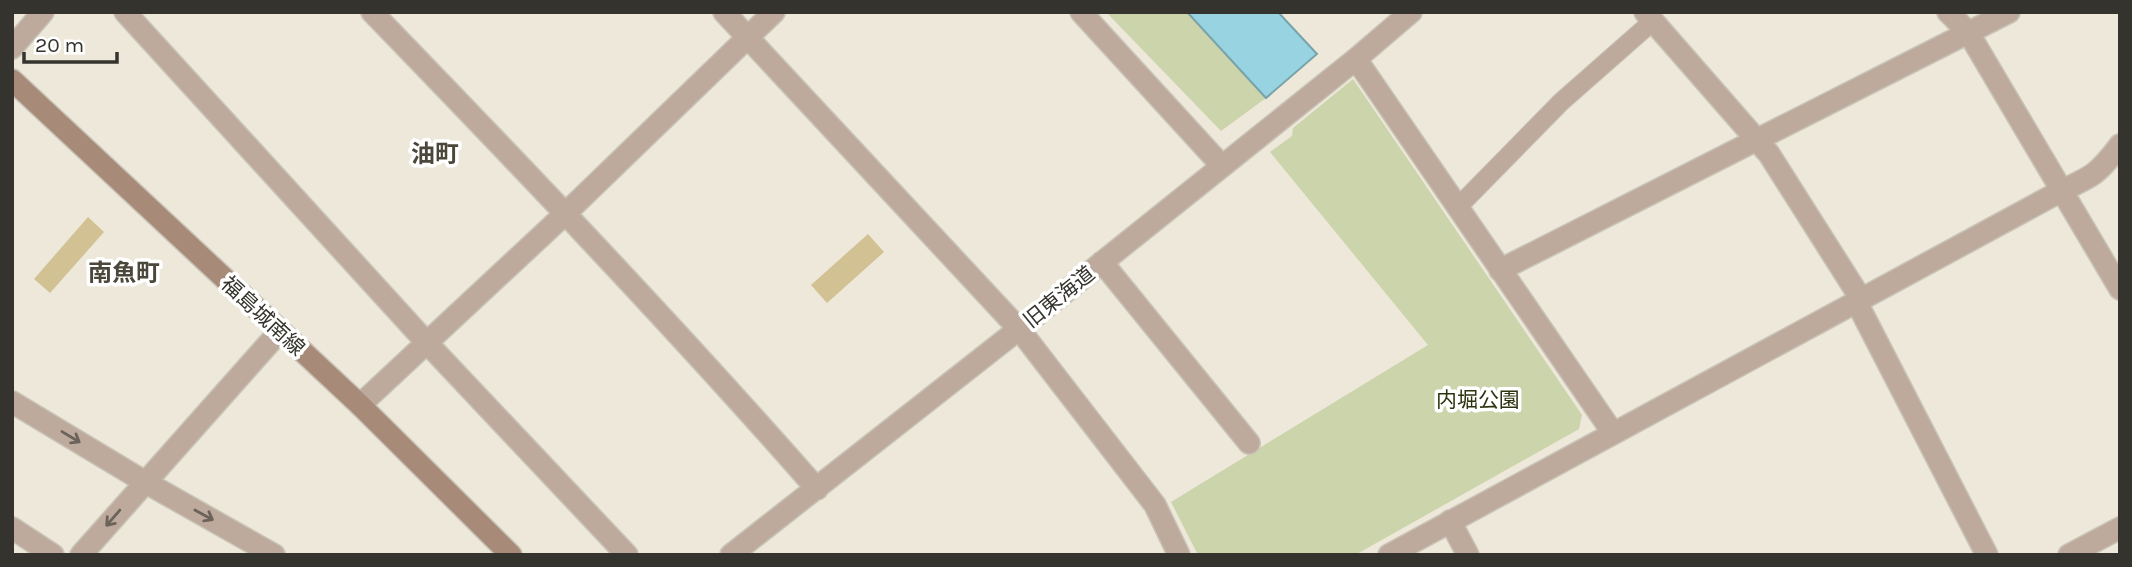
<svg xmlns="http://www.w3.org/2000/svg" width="2132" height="567" font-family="Karla,'Noto Sans JP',sans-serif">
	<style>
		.green { fill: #cbd4aa }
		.water { fill: #97d3e0; stroke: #79a3aa; stroke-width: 2 }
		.building { fill: #d1c193 }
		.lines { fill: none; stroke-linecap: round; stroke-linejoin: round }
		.service-casing { stroke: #c8c4b7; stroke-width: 20 }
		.minor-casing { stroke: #c8c4b7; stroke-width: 24 }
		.tertiary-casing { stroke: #c8c4b7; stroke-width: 24 }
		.secondary-casing { stroke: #c8c4b7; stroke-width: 24 }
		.service { stroke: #bdaa9d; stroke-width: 18 }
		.minor { stroke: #bdaa9d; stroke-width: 21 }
		.tertiary { stroke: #bdaa9d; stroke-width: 21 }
		.secondary { stroke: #a78b78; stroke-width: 21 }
		.oneway { stroke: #6b635a }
		.labels { text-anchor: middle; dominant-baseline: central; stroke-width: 7; stroke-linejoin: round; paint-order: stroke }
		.street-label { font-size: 21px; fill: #34332d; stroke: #fff }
		.park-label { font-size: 21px; fill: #2e340f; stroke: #fff }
		.quarter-label { font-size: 24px; font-weight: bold; fill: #4b473b; stroke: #fff }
	</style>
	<rect width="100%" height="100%" fill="#ede8da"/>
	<!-- green -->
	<path class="green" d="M1106 12H1188L1266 98 1221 131Z
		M1353 79 1582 415 1579 429 1355 555H1198L1171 502 1428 345 1270 152 1292 136 1293 128Z"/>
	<!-- water -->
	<path class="water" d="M1187 12H1278L1317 54 1266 98Z"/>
	<!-- building -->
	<path class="building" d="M88 217 104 232 50 293 34 279Z
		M868 234 884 252 827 303 811 285Z"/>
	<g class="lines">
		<!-- service casing -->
		<g class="service-casing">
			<path id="service" d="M1458 207 1561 102 1653 21"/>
		</g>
		<!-- minor casing -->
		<g class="minor-casing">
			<path id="minor" d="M125 12 427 343 627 555
				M372 12C523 168 673 325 817 489
				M724 12 1019 329 1155 505 1179 555
				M1081 12 1222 166
				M1645 12 1769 154 1861 299
				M1948 12 1968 32 2120 289
				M12 48 43 12
				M1356 59 1613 433
				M2061 191C2093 176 2098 174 2120 145
				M1102 262 1249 443
				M1500 270 2009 12
				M1856 301 1987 555
				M12 402 145 482 274 555
				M360 405 566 213 774 12
				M1450 521 1468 555
				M12 528 53 555
				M81 555 279 332
				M731 555 1019 329 1356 59 1411 12
				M2069 555 2120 528"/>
		</g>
		<!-- tertiary casing -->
		<g class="tertiary-casing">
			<path id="tertiary" d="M1389 555 2061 191"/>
		</g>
		<!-- secondary casing -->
		<g class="secondary-casing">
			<path id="secondary" d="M12 80 360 405 511 555"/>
		</g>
		<!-- service -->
		<use href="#service" class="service"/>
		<!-- minor -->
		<use href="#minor" class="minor"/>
		<!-- tertiary -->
		<use href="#tertiary" class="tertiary"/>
		<!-- secondary -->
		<use href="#secondary" class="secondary"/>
	</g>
	<!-- one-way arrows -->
	<defs><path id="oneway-shaft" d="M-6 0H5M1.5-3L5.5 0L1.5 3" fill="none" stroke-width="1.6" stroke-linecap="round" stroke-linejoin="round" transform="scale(1.75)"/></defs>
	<g class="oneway">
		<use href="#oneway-shaft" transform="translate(71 437) rotate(31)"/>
		<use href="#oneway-shaft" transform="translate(204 515) rotate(29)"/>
		<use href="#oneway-shaft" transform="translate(113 518) rotate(131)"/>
	</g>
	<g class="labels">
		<!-- street labels -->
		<g class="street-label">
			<text transform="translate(1059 297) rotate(-39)">旧東海道</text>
			<text transform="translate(263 316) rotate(43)">福島城南線</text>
		</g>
		<!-- park labels -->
		<g class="park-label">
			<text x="1478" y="400">内堀公園</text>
		</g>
		<!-- quarter labels -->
		<g class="quarter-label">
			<text x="435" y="154">油町</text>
			<text x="124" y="273">南魚町</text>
		</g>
	</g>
	<!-- border -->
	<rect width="2132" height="567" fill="none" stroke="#34332d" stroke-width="28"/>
	<!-- scale -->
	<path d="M24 52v10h93v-10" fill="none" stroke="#34332d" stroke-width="3.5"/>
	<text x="35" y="52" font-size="21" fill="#34332d" stroke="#ffffff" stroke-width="5" paint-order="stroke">20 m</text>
</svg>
